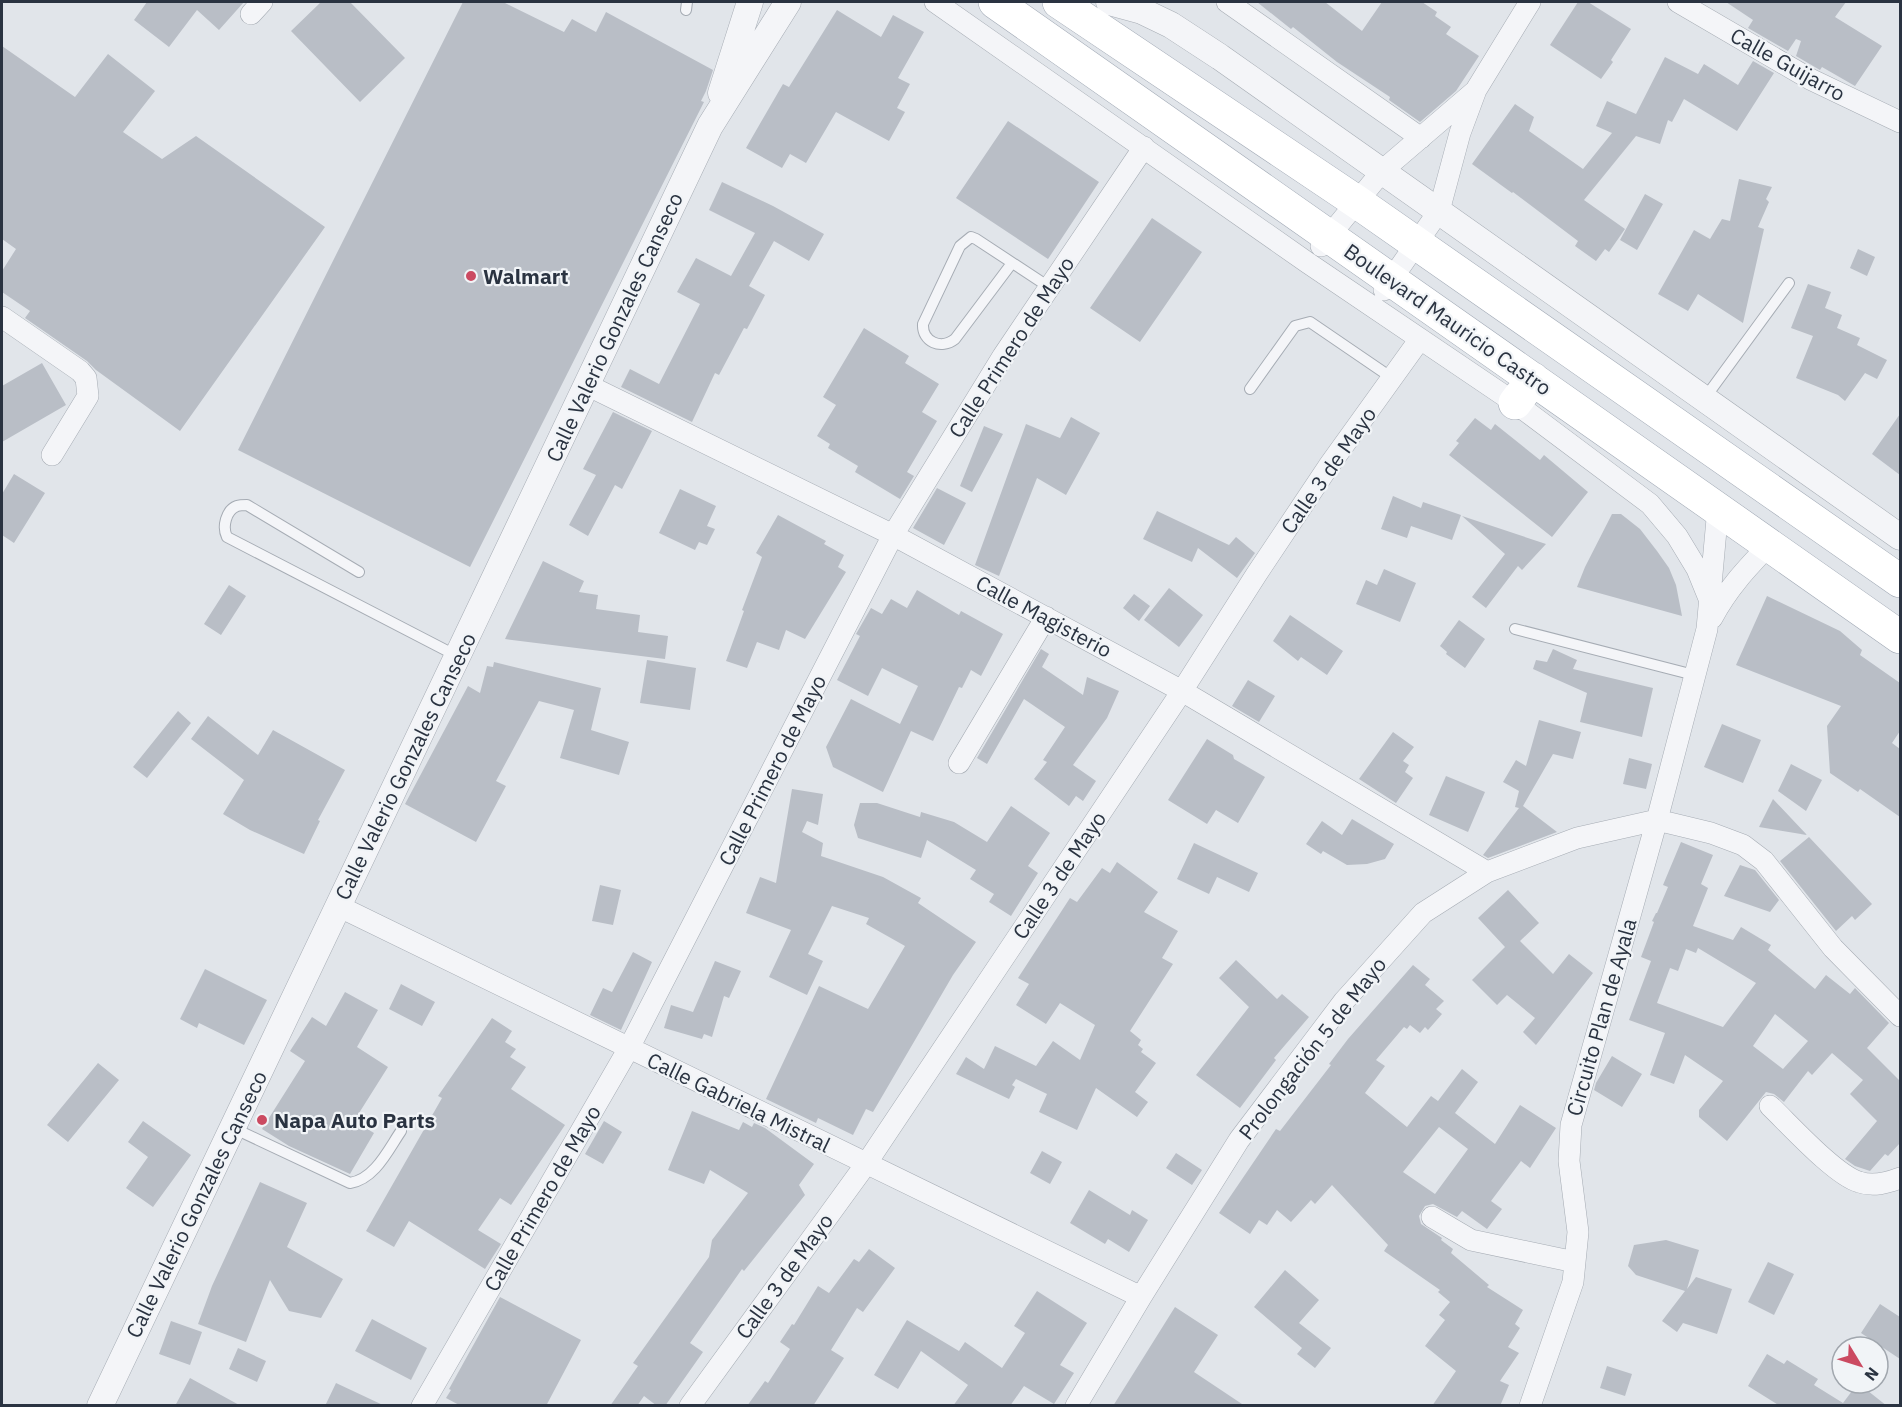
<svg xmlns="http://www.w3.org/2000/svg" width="1902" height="1407" font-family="'IBM Plex Sans',sans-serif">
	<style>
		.building { fill: #b9bec6; fill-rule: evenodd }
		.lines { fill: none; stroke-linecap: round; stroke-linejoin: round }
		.service-casing { stroke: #a6acb4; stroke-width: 12 }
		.minor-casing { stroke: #a6acb4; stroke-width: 22 }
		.tertiary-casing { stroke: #a6acb4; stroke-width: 27 }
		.primary-casing { stroke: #a1a9b5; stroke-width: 34 }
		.service { stroke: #f4f5f8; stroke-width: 10 }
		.minor { stroke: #f4f5f8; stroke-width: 21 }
		.tertiary { stroke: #f4f5f8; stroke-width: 26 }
		.primary { stroke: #fff; stroke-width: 33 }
		.poi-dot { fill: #cb4a61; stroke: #f1f4f7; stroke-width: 2 }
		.labels { text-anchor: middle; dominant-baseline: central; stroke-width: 4.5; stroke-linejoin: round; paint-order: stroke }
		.street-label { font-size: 21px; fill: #2a3341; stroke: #f1f4f7 }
		.poi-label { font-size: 21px; font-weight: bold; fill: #2a3341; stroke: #f1f4f7; text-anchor: start }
	</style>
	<rect width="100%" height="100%" fill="#e1e5ea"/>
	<!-- building -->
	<path class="building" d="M147 2H244L219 30 197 10 169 47 134 20Z
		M321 2H350L405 58 360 102 291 31Z
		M463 2H503L564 32 572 19 596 32 606 12 713 70 706 91 701 101 704 102 470 567 238 450Z
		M1257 2H1325L1362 31 1382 2H1422L1437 12 1435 16 1451 27 1446 34 1479 56 1456 91 1420 122 1389 100 1390 97 1337 62 1293 27 1291 29Z
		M1578 2H1588L1631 29 1611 60 1613 62 1601 79 1550 45Z
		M1726 2H1846L1835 17 1882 46 1855 86 1822 67 1820 70 1796 56 1801 41 1796 39 1788 51 1748 28 1753 20Z
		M837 10 881 37 893 15 924 32 898 78 910 84 897 108 905 112 889 141 836 112 806 163 790 154 782 168 746 148 783 84 789 87Z
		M2 46 75 97 108 54 155 91 123 132 162 159 196 136 325 227 180 431 96 370 87 361 25 318 30 311 2 292V271L16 249 2 239Z
		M1665 57 1698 74 1704 64 1738 85 1753 61 1774 73 1737 131 1684 99 1672 122 1668 120 1660 144 1636 136 1584 200 1625 229 1609 252 1605 249 1596 261 1575 246 1578 241 1513 192 1512 193 1472 164 1515 104 1534 117 1529 131 1583 169 1612 133 1596 126 1607 101 1636 114Z
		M1008 121 1099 182 1048 259 956 198Z
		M1739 179 1772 187 1766 199 1769 202 1758 227 1764 229 1743 323 1698 294 1688 311 1658 294 1694 230 1710 239 1722 219 1730 221Z
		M722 182 773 206 824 234 809 261 774 241 749 286 765 295 747 329 744 328 719 375 715 373 692 422 621 387 630 369 659 384 700 304 677 292 696 258 731 276 755 233 709 210Z
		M1645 194 1663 204 1637 250 1620 240Z
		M1152 218 1202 252 1140 342 1090 308Z
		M1858 249 1875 257 1867 276 1850 268Z
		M1808 284 1831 292 1825 308 1842 315 1837 328 1860 338 1857 345 1887 360 1877 379 1865 373 1845 401 1838 395 1796 378 1813 336 1791 328Z
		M864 328 909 356 905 363 939 384 922 412 937 421 907 472 914 476 900 499 855 472 858 466 828 448 830 444 817 436 836 405 823 397Z
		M42 363 66 405 2 442V386Z
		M613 412 652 431 622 489 615 485 588 536 569 525 596 475 583 469Z
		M1900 414V475L1872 454Z
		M1071 417 1100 433 1066 495 1037 478 999 576 975 565 1026 424 1060 438Z
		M1475 418 1491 430 1495 424 1540 460 1544 455 1588 492 1552 537 1449 455 1459 443 1456 441Z
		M984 426 1003 434 972 492 960 486Z
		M14 474 45 493 14 543 2 535V494Z
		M937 488 966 503 944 545 913 528Z
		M680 489 716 506 707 526 715 529 707 545 699 542 695 550 659 533Z
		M1393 496 1421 508 1423 502 1461 515 1452 540 1411 526 1407 538 1381 529Z
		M1157 511 1229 545 1236 537 1255 553 1237 578 1198 548 1192 562 1143 539Z
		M1612 514H1621L1640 529 1657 551 1669 568 1676 585 1682 616 1577 587 1585 567Z
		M778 515 826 541 824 544 844 555 838 567 846 572 805 639 786 630 779 650 757 642 747 668 726 661 744 611 742 610 762 557 756 553Z
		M1462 516 1546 544 1522 570 1518 566 1486 608 1472 597 1505 554Z
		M543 561 584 581 579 592 598 595 596 609 640 615 638 632 668 636 665 659 505 639Z
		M1384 569 1416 583 1400 622 1356 604 1366 580 1377 585Z
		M229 585 246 596 221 635 204 624Z
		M1169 588 1203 615 1179 647 1144 620Z
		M917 590 959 615 961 611 1003 634 981 676 971 670 962 688 959 687 933 741 911 731 883 792 833 767 826 747 851 699 900 724 918 686 882 668 868 696 837 680 860 636 856 634 871 608 882 614 891 599 907 608Z
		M1134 594 1150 606 1139 621 1123 608Z
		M1767 596 1840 631 1862 650 1860 655 1900 683V731L1892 743 1900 749V817L1860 789 1858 792 1830 773 1827 726 1841 706 1736 665Z
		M1290 615 1343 651 1327 675 1301 657 1298 661 1273 641Z
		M1459 620 1485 639 1465 668 1446 654 1447 652 1440 646Z
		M1041 649 1049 654 1042 667 1083 695 1087 677 1119 691 1107 718 1073 765 1096 781 1083 801 1076 796 1069 806 1034 779 1047 762 1043 760 1065 727 1024 699 987 764 977 758Z
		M1553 649 1577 660 1573 669 1653 688 1642 737 1580 722 1587 693 1533 669 1536 660 1547 662Z
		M647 660 696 668 690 710 640 703Z
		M494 662 601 688 591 730 629 742 619 775 560 758 574 710 539 701 496 781 506 786 476 842 405 804 468 686 480 693 487 666 493 667Z
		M1248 680 1275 696 1259 722 1232 706Z
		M178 711 191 723 147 778 133 767Z
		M208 716 258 755 273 730 345 770 318 820 320 821 304 854 250 830 223 814 244 780 191 739Z
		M1539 720 1581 732 1573 759 1553 754 1523 806 1557 832 1488 858 1483 855 1519 808 1515 807 1519 791 1503 782 1516 760 1526 766Z
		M1722 724 1761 740 1743 783 1704 767Z
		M1393 732 1414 747 1403 761 1409 765 1405 772 1413 778 1396 803 1359 779Z
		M1207 739 1233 755 1234 759 1265 777 1238 823 1216 810 1207 824 1168 800Z
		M1629 758 1652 764 1646 789 1623 784Z
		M1791 764 1822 780 1806 811 1778 791Z
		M1446 776 1485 792 1468 832 1429 815Z
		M792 789 823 794 818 825 807 821 802 832 823 843 821 856 883 877 921 898 918 903 976 942 953 975 873 1112 866 1109 853 1135 818 1118 816 1123 766 1099 819 986 868 1009 905 946 866 924 869 918 832 906 808 954 823 961 807 995 769 977 791 930 746 913 760 877 776 883Z
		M1773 799 1807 835 1759 827Z
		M860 803H877L920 817 921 812 954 822 987 842 1011 806 1050 833 1028 866 1038 873 1011 916 989 902 994 894 970 879 976 870 927 840 921 858 858 838 854 825Z
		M1352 819 1394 844 1385 859 1367 864 1347 865 1323 851 1321 854 1306 844 1322 821 1342 835Z
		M1809 837 1872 904 1855 920 1852 916 1836 931 1780 861Z
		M1681 842 1713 855 1701 884 1708 888 1693 926 1733 940 1741 927 1771 945 1768 950 1815 989 1826 975 1850 994 1855 988 1889 1023 1867 1048 1900 1081V1143L1888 1156 1885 1154 1870 1171 1855 1166 1845 1159 1877 1121 1850 1094 1863 1080 1832 1053 1812 1075 1808 1071 1784 1102 1774 1094 1766 1092 1727 1141 1699 1117V1110L1723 1081 1685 1055 1674 1084 1650 1075 1665 1033 1629 1020 1651 961 1641 957 1654 922 1652 921 1656 913H1657L1668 887 1663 885ZM1698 948 1756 983 1723 1027 1657 1003 1670 968 1678 971 1686 949 1696 953ZM1775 1014 1808 1041 1783 1069 1753 1046Z
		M1194 843 1258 873 1249 892 1217 877 1209 894 1177 879Z
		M1117 862 1158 892 1144 912 1178 931 1162 958 1173 964 1130 1031 1141 1040 1138 1045 1143 1049 1141 1052 1156 1063 1135 1092 1148 1102 1137 1117 1096 1088 1077 1130 1039 1112 1047 1094 1016 1079 1012 1085 1015 1087 1009 1099 956 1074 966 1057 984 1069 995 1046 1036 1066 1053 1041 1080 1060 1095 1025 1060 1003 1046 1024 1016 1005 1029 984 1018 978 1070 898 1077 902 1102 868 1110 873Z
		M1740 865 1755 870 1779 900 1770 912 1724 896Z
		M600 885 621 890 613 925 592 921Z
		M1508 890 1539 923 1520 941 1553 974 1569 954 1593 973 1536 1045 1523 1032 1535 1018 1507 995 1497 1005 1472 980 1505 947 1478 918Z
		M633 952 652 962 621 1030 590 1015 603 988 612 992Z
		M1236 960 1277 999 1282 994 1309 1017 1274 1058 1276 1060 1240 1108 1196 1075 1249 1007 1219 978Z
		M715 961 741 971 729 998 724 996 712 1037 704 1034 702 1039 664 1028 671 1005 693 1012Z
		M1413 965 1430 979 1425 985 1444 1001 1436 1009 1442 1014 1428 1030 1425 1027 1420 1033 1410 1025 1407 1029 1404 1027 1376 1060 1385 1066 1365 1093 1407 1127 1431 1096 1438 1101 1462 1069 1478 1082 1455 1113 1495 1144 1520 1105 1556 1128 1530 1168 1521 1161 1491 1201 1502 1209 1487 1229 1462 1211 1457 1217 1433 1204 1425 1206 1419 1216 1421 1224 1442 1238 1441 1240 1453 1249 1451 1253 1489 1285 1487 1287 1523 1310 1515 1324 1520 1328 1508 1347 1519 1353 1500 1381 1509 1385 1500 1406H1432L1456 1371 1425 1346 1445 1320 1439 1315 1450 1302 1438 1292 1440 1290 1384 1251 1388 1245 1332 1185 1315 1204 1311 1200 1291 1222 1277 1210 1267 1225 1259 1220 1250 1234 1219 1213 1276 1129 1280 1131 1331 1065 1329 1064 1348 1039ZM1439 1127 1468 1149 1435 1194 1403 1172Z
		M205 969 267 1000 244 1045 199 1023 197 1028 180 1019Z
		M401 984 435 1002 422 1026 389 1009Z
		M345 992 378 1010 357 1047 388 1067 354 1121 374 1133 350 1174 289 1146 262 1129 305 1061 290 1051 312 1017 326 1026Z
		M492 1018 512 1031 505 1042 516 1049 510 1057 526 1067 511 1089 565 1125 511 1205 500 1198 478 1230 501 1244 485 1269 409 1221 394 1247 366 1231 442 1098 438 1096Z
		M1612 1056 1642 1074 1622 1107 1594 1090 1596 1083Z
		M98 1063 119 1080 68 1142 47 1125Z
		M692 1111 739 1130 743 1122 752 1127 754 1123 765 1128 814 1164 799 1185 805 1195 744 1271 742 1269 690 1343 703 1352 665 1406H657L644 1396 637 1406H610L638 1366 633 1363 709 1257 712 1240 748 1193 710 1170 704 1184 668 1170Z
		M143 1121 191 1155 153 1207 126 1188 148 1157 128 1142Z
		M604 1121 622 1132 603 1164 585 1154Z
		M1042 1151 1062 1162 1050 1184 1030 1173Z
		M1176 1153 1202 1170 1192 1185 1166 1168Z
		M260 1182 307 1203 287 1247 343 1279 321 1318 289 1311 270 1280 246 1342 198 1324 212 1286Z
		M1089 1190 1130 1215 1132 1210 1148 1220 1129 1252 1108 1239 1105 1244 1070 1223Z
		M1666 1240 1699 1250 1687 1289 1696 1277 1732 1289 1717 1334 1683 1323 1677 1332 1662 1321 1685 1291 1636 1275 1628 1266 1634 1245Z
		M869 1249 895 1268 863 1312 857 1308 831 1350 844 1358 813 1406H747L765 1381 768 1383 790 1349 780 1342 792 1324 794 1325 818 1286 829 1293 854 1259 859 1262Z
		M1768 1262 1794 1274 1774 1315 1748 1302Z
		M1285 1270 1319 1300 1299 1323 1331 1348 1315 1368 1297 1354 1302 1348 1254 1307Z
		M1037 1291 1087 1323 1060 1365 1074 1373 1054 1404 1024 1386 1010 1406H953L968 1385 921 1351 898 1389 874 1375 907 1320 959 1351 965 1342 1002 1368 1025 1333 1014 1326Z
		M500 1297 581 1340 546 1406H461L446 1398 451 1390 449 1389Z
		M1880 1304 1900 1317V1359L1861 1333Z
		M1175 1307 1218 1335 1194 1372 1245 1406H1113Z
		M372 1319 427 1348 411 1380 355 1351Z
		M171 1321 202 1332 190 1365 159 1354Z
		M238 1348 266 1361 257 1382 229 1369Z
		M1767 1354 1784 1364 1787 1360 1818 1379 1814 1385 1843 1403 1858 1383 1887 1406H1780L1748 1386Z
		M1607 1366 1632 1374 1625 1396 1600 1388Z
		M190 1378 241 1406H175Z
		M336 1383 385 1406H325Z"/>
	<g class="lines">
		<!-- service casing -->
		<g class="service-casing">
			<path id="service" d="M686 10 687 2
				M1012 263 955 339C941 350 922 342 923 324L960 246 971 237 976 239 1049 287
				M1250 389 1295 326 1310 322 1392 378
				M1705 398 1789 283
				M359 572 247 505C244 505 240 505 237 506 226 510 222 527 227 537L457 656
				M1515 629 1694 675
				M233 1128 350 1183C375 1179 388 1150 401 1131"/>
		</g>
		<!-- minor casing -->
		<g class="minor-casing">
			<path id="minor" d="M935 2 1308 263 1515 403 1650 504 1677 536 1697 569 1710 601
				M1227 2 1421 138
				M1678 2 1810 79 1900 122
				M251 14 262 2
				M1321 246 1383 170 1474 92
				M1384 290 1439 211 1460 133 1476 90 1530 2
				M2 317 80 371 86 378 88 396 52 455
				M587 385 893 535 1182 691 1487 872
				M1712 618C1728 588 1747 568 1770 544
				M959 763 1046 617
				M338 906 1141 1297
				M1770 1106C1790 1125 1835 1175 1859 1182 1873 1187 1887 1183 1900 1178
				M1432 1217 1471 1240 1575 1262
				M422 1406 629 1048 893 535 1003 356 1144 147
				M690 1406 866 1164 1182 691 1256 575 1328 467 1420 339
				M1076 1406 1141 1297 1239 1140 1344 1001 1423 913 1487 872 1577 838 1657 820 1711 833 1743 845 1764 861 1833 948 1900 1016
				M1530 1406 1573 1282 1578 1232 1569 1161 1571 1125 1657 820 1707 629 1718 508"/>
		</g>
		<!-- tertiary casing -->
		<g class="tertiary-casing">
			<path id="tertiary" d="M1109 2 1142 11 1171 25 1220 57 1900 537
				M721 93 750 2
				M100 1406 710 126 788 2"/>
		</g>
		<!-- primary casing -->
		<g class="primary-casing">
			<path id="primary" d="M995 2 1900 637
				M1059 2 1357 202 1900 581
				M1515 403 1533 379"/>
		</g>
		<!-- service -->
		<use href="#service" class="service"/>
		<!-- minor -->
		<use href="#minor" class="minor"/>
		<!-- tertiary -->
		<use href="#tertiary" class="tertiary"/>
		<!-- primary -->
		<use href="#primary" class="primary"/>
	</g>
	<!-- markers -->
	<g class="poi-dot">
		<circle cx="471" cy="276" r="6"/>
		<circle cx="262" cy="1120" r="6"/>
	</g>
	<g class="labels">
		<!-- street labels -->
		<g class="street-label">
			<text transform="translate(1788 64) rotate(29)">Calle Guijarro</text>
			<text transform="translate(1448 319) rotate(35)">Boulevard Mauricio Castro</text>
			<text transform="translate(614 327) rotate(-65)">Calle Valerio Gonzales Canseco</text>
			<text transform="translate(1011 347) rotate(-57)">Calle Primero de Mayo</text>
			<text transform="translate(1328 470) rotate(-55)">Calle 3 de Mayo</text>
			<text transform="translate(1044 616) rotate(28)">Calle Magisterio</text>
			<text transform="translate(405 766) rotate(-64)">Calle Valerio Gonzales Canseco</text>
			<text transform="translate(772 770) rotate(-63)">Calle Primero de Mayo</text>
			<text transform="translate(1059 875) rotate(-56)">Calle 3 de Mayo</text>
			<text transform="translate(1601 1017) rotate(-74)">Circuito Plan de Ayala</text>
			<text transform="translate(1312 1048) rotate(-52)">Prolongación 5 de Mayo</text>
			<text transform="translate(739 1102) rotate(26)">Calle Gabriela Mistral</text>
			<text transform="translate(542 1198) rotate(-60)">Calle Primero de Mayo</text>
			<text transform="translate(196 1204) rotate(-64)">Calle Valerio Gonzales Canseco</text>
			<text transform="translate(784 1276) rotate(-54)">Calle 3 de Mayo</text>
		</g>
		<!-- poi labels -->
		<g class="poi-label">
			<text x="483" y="276">Walmart</text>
			<text x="274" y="1120">Napa Auto Parts</text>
		</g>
	</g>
	<!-- border -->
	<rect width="1902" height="1407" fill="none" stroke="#2a3341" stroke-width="6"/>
	<!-- north arrow -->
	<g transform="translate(1860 1365) rotate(128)"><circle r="28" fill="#f1f4f7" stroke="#a1a7ae" stroke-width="1.5"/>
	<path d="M0-4.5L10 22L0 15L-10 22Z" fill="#cb4a61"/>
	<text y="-9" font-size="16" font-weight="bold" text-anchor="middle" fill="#2a3341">N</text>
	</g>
</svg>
